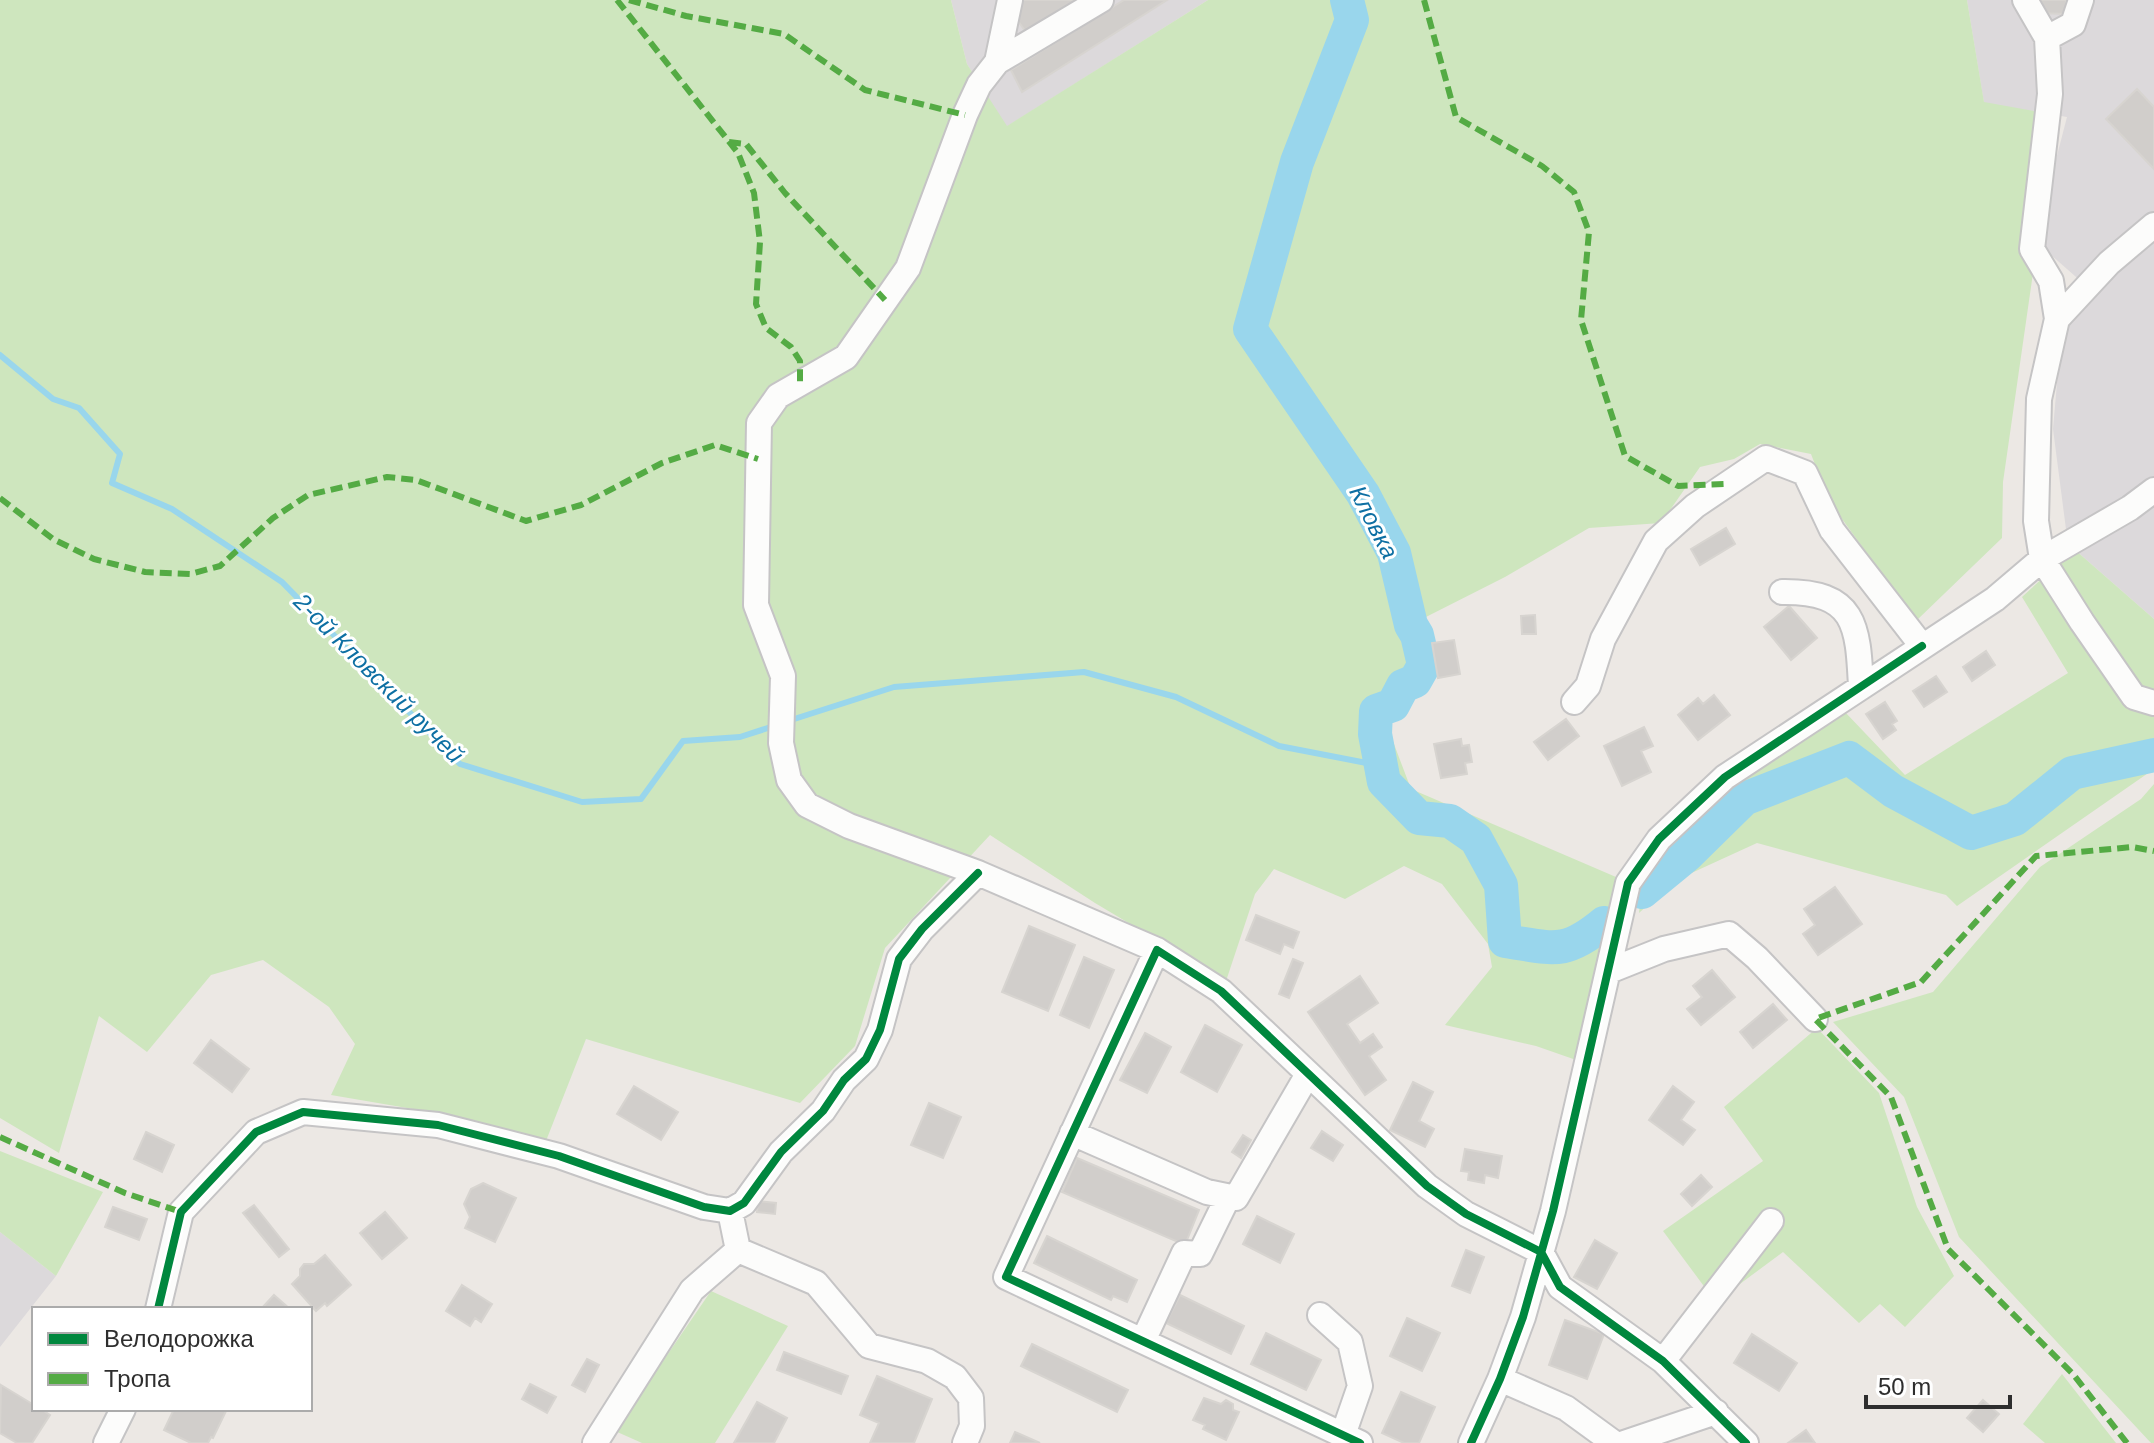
<svg xmlns="http://www.w3.org/2000/svg" width="2154" height="1443" font-family="Arial,sans-serif">
	<style>
		.industrial { fill: #dcd9db }
		.green { fill: #cee6be }
		.lines { fill: none; stroke-linecap: round; stroke-linejoin: round }
		.stream { stroke: #99d6ec; stroke-width: 6 }
		.river { stroke: #99d6ec; stroke-width: 34 }
		.building { fill: #d1cecb; stroke: #d7d4d0; stroke-width: 2 }
		.minor-casing { stroke: #c5c4c5; stroke-width: 28 }
		.minor { stroke: #fcfcfb; stroke-width: 24 }
		.quiet { stroke: #54ab44; stroke-width: 6; stroke-dasharray: 12 6; stroke-linecap: butt }
		.cycleway-casing { stroke: #fff; stroke-width: 13 }
		.cycleway { stroke: #00873e; stroke-width: 8 }
		.labels { text-anchor: middle; dominant-baseline: central; stroke-width: 6; stroke-linejoin: round; paint-order: stroke }
		.water-label { font-size: 24px; font-style: italic; fill: #0d6fa3; stroke: #fff }
	</style>
	<rect width="100%" height="100%" fill="#ece8e4"/>
	<!-- industrial -->
	<path class="industrial" d="M951 0H1208L1006 127 967 64Z
		M1967 0H2154V619L2074 549 2067 537 2053 429 2061 337 2084 284 2042 247 2037 233 2067 117 1984 103Z
		M0 1232 56 1276 0 1347Z"/>
	<!-- green -->
	<path class="green" d="M0 0H951L967 64 1007 126 1208 0H1967L1984 102 2039 112 2034 266 2003 482 2002 538 1916 621 1829 501 1811 454 1760 444 1734 459 1700 467 1661 523 1589 528 1505 577 1420 620 1430 667 1410 701 1386 723 1411 789 1623 880 1579 1061 1536 1046 1445 1025 1492 967 1488 944 1442 884 1404 866 1345 899 1274 869 1255 894 1226 981 1095 903 990 835 885 948 855 1046 800 1103 586 1039 544 1146 454 1116 331 1095 355 1044 329 1007 263 960 211 975 147 1052 99 1016 59 1153 0 1118Z
		M2074 549 2154 619V769L1957 906 1946 895 1757 843 1674 881 1639 913 1643 875 1750 768 1845 712 1905 775 2068 673 2022 597Z
		M2154 784V1443H2151L1959 1237 1904 1097 1833 1022 1933 992 2040 867 2141 799Z
		M1817 1028 1879 1093 1917 1207 1954 1276 1905 1327 1880 1304 1859 1323 1783 1252 1721 1298 1706 1289 1663 1231 1763 1161 1724 1107Z
		M0 1151 103 1192 56 1276 0 1232Z
		M711 1291 788 1326 715 1443H642L615 1431Z
		M2062 1374 2116 1443H2045L2023 1424Z"/>
	<g class="lines">
		<!-- stream -->
		<path class="stream" d="M0 355 53 399 79 408 120 454 112 483 172 509 282 582 460 764 582 802 641 799 683 741 740 737 774 726
			M788 721 894 687 1084 672 1176 697 1279 746 1382 766"/>
		<!-- river -->
		<path class="river" d="M1347 0 1352 20 1297 162 1250 329 1363 494 1394 553 1411 625 1417 635 1424 665 1415 681 1403 686 1393 705 1376 711 1375 734 1384 782 1419 818 1450 821 1476 839 1501 885 1505 941C1553 948 1564 956 1604 923
			M1642 892 1687 855 1744 799 1849 758 1893 791 1971 833 2015 819 2072 773 2154 755"/>
	</g>
	<!-- building -->
	<path class="building" d="M1018 0H1083L1028 35 1018 21Z
		M1124 0H1167L1022 92 1011 70Z
		M2039 0H2066V14L2038 13Z
		M2137 89 2154 107V169L2106 119Z
		M1726 528 1735 544 1700 565 1691 549Z
		M1789 606 1817 638 1791 660 1764 627Z
		M1535 615 1536 634H1522L1521 616Z
		M1454 640 1460 674 1438 678 1432 643Z
		M1986 651 1995 665 1972 681 1963 667Z
		M1936 676 1947 692 1924 707 1913 691Z
		M1714 695 1730 715 1698 740 1678 715 1698 698 1703 704Z
		M1885 702 1897 721 1892 724 1896 730 1883 739 1866 714Z
		M1566 719 1579 736 1548 760 1534 742Z
		M1644 727 1653 746 1641 751 1651 772 1622 786 1604 746Z
		M1461 739 1462 746 1469 745 1472 762 1465 763 1467 774 1441 778 1434 744Z
		M1835 887 1862 924 1818 955 1803 934 1815 925 1804 909Z
		M1256 915 1299 932 1293 948 1284 944 1280 954 1246 940Z
		M1029 926 1075 945 1048 1011 1002 992Z
		M1084 957 1114 970 1089 1028 1060 1015Z
		M1293 959 1303 963 1289 998 1279 994Z
		M1712 970 1735 997 1701 1025 1687 1009 1702 997 1693 986Z
		M1360 976 1378 1003 1347 1024 1360 1043 1373 1034 1382 1047 1369 1056 1386 1080 1365 1095 1308 1012Z
		M1773 1004 1787 1020 1753 1048 1740 1032Z
		M1205 1025 1242 1045 1217 1092 1181 1072Z
		M1145 1033 1171 1047 1147 1093 1120 1080Z
		M211 1040 249 1069 232 1092 194 1063Z
		M1413 1082 1433 1092 1419 1121 1434 1129 1425 1147 1390 1130Z
		M634 1086 678 1112 661 1140 617 1114Z
		M1673 1086 1694 1102 1681 1120 1695 1130 1683 1145 1649 1120Z
		M929 1103 961 1117 943 1158 911 1145Z
		M1322 1131 1343 1145 1333 1161 1311 1148Z
		M146 1132 174 1145 162 1172 134 1159Z
		M1243 1135 1251 1140 1241 1158 1232 1152Z
		M1465 1149 1502 1156 1498 1178 1485 1175 1484 1183 1468 1180 1469 1172 1461 1171Z
		M1077 1158 1199 1210 1185 1245 1062 1192Z
		M1701 1175 1712 1187 1692 1206 1681 1194Z
		M483 1183 516 1198 495 1242 465 1228 470 1217 464 1204 471 1189Z
		M758 1201 776 1203 775 1214 757 1212Z
		M254 1205 289 1249 279 1257 243 1213Z
		M113 1207 147 1219 139 1240 105 1227Z
		M385 1212 407 1238 382 1259 360 1233Z
		M1257 1216 1294 1234 1280 1263 1243 1244Z
		M1047 1236 1137 1280 1127 1302 1113 1296 1111 1300 1034 1263Z
		M1595 1240 1617 1253 1597 1289 1574 1277Z
		M1466 1250 1484 1257 1470 1293 1452 1286Z
		M325 1255 351 1285 327 1306 325 1303 316 1311 292 1284 300 1276V1269L304 1264H314Z
		M462 1285 492 1304 481 1322 475 1318 470 1326 446 1311Z
		M274 1295 290 1309H261Z
		M1180 1295 1244 1326 1231 1354 1166 1323Z
		M1407 1318 1440 1333 1422 1371 1390 1356Z
		M1565 1320 1604 1334 1587 1379 1549 1365Z
		M1266 1333 1321 1360 1306 1390 1251 1364Z
		M1752 1334 1797 1363 1779 1391 1734 1363Z
		M1032 1344 1128 1390 1117 1412 1021 1366Z
		M784 1352 848 1376 841 1394 777 1370Z
		M587 1359 599 1365 585 1392 572 1385Z
		M877 1376 932 1399 914 1443H870L879 1423 860 1415Z
		M530 1384 556 1397 547 1413 522 1399Z
		M1 1385 34 1405V1409H41L50 1415 32 1443H17L0 1433Z
		M1401 1392 1435 1407 1419 1443H1404L1382 1433Z
		M1204 1398 1221 1404 1226 1400 1233 1404V1410L1239 1412 1226 1440 1203 1429 1205 1425 1193 1420Z
		M1983 1400 1999 1414 1983 1432 1967 1418Z
		M757 1402 787 1418 774 1443H734Z
		M174 1409 186 1410 227 1409 213 1438 211 1437 208 1443H191L164 1430Z
		M1806 1430 1815 1443H1788Z
		M1015 1432 1040 1443H1010Z"/>
	<g class="lines">
		<!-- minor casing -->
		<g class="minor-casing">
			<path id="minor" d="M1101 0 997 62 979 85 965 115 908 268 846 357 778 396 759 423 756 605 783 676 781 743 789 780 807 805 849 826 978 873 1157 950 1221 991 1427 1186 1466 1214 1541 1252 1560 1287 1663 1361 1746 1443
				M2025 0 2047 38 2050 94 2032 249 2051 281 2057 319
				M2047 38 2073 24 2081 0
				M997 62 1010 0
				M2154 225 2109 263 2057 319 2039 399 2036 521 2042 559 2082 622 2134 697 2154 703
				M1782 592C1856 591 1858 625 1861 687
				M1574 702 1588 686 1603 639 1656 541 1695 506 1766 458 1805 473 1832 530 1922 646
				M1157 950 1006 1277 1360 1443
				M1609 971 1664 949 1729 934 1757 958 1815 1019
				M1072 1133 1207 1192 1236 1198 1308 1074
				M730 1211 738 1250 816 1283 869 1346 927 1361 955 1377 971 1398 972 1426 965 1443
				M158 1309 181 1212 256 1132 303 1112 438 1125 559 1156 704 1207 730 1211 744 1203 781 1152 823 1111 844 1080 866 1059 880 1030 899 959 922 929 978 873
				M1320 1315 1350 1342 1360 1386 1343 1435
				M1143 1341 1184 1253 1200 1254 1228 1197
				M1663 1361 1771 1221
				M1500 1379 1566 1408 1614 1443
				M106 1443 123 1409
				M595 1443 692 1290 738 1250
				M1471 1443 1500 1379 1523 1317 1553 1211 1628 883 1659 839 1725 777 1995 599 2042 559 2130 508 2154 490
				M1624 1443 1716 1412"/>
		</g>
		<!-- minor -->
		<use href="#minor" class="minor"/>
		<!-- quiet -->
		<path class="quiet" d="M617 0 738 153 754 193 760 242 756 304 766 328 791 347 800 361V383
			M629 0 686 16 784 34 865 90 965 115
			M1424 0 1456 117 1542 166 1574 192 1589 232 1581 320 1625 456 1678 486 1726 484
			M729 142 746 144 785 193 885 300
			M0 498 53 539 94 559 145 572 190 574 220 566 273 518 308 495 387 477 416 480 526 521 581 505 662 463 715 445 758 459
			M0 1137 125 1193 181 1212
			M2127 1443 2073 1374 1948 1249 1891 1097 1815 1019 1921 982 2036 856 2132 847 2154 851"/>
		<!-- cycleway casing -->
		<g class="cycleway-casing">
			<path id="cycleway" d="M158 1309 181 1212 256 1132 303 1112 438 1125 559 1156 704 1207 730 1211 744 1203 781 1152 823 1111 844 1080 866 1059 880 1030 899 959 922 929 978 873
				M1360 1443 1006 1277 1157 950 1221 991 1427 1186 1466 1214 1541 1252 1560 1287 1663 1361 1746 1443
				M1471 1443 1500 1379 1523 1317 1553 1211 1628 883 1659 839 1725 777 1922 646"/>
		</g>
		<!-- cycleway -->
		<use href="#cycleway" class="cycleway"/>
	</g>
	<g class="labels">
		<!-- water labels -->
		<g class="water-label">
			<text transform="translate(1374 522) rotate(63)">Кловка</text>
			<text transform="translate(379 678) rotate(45)">2-ой Кловский ручей</text>
		</g>
	</g>
	<!-- legend -->
	<rect x="32" y="1307" width="280" height="104" fill="#ffffff" stroke="#ababab" stroke-width="2"/>
	<rect x="48" y="1333" width="40" height="12" fill="#00873e" stroke="#ababab" stroke-width="2"/>
	<text x="104" y="1347" font-size="24" fill="#2e2e2e">Велодорожка</text>
	<rect x="48" y="1373" width="40" height="12" fill="#54ab44" stroke="#ababab" stroke-width="2"/>
	<text x="104" y="1387" font-size="24" fill="#2e2e2e">Тропа</text>
	<!-- scale -->
	<path d="M1866 1395v12h144v-12" fill="none" stroke="#2e2e2e" stroke-width="4"/>
	<text x="1878" y="1395" font-size="24" fill="#2e2e2e" stroke="#ffffff" stroke-width="6" paint-order="stroke">50 m</text>
</svg>
